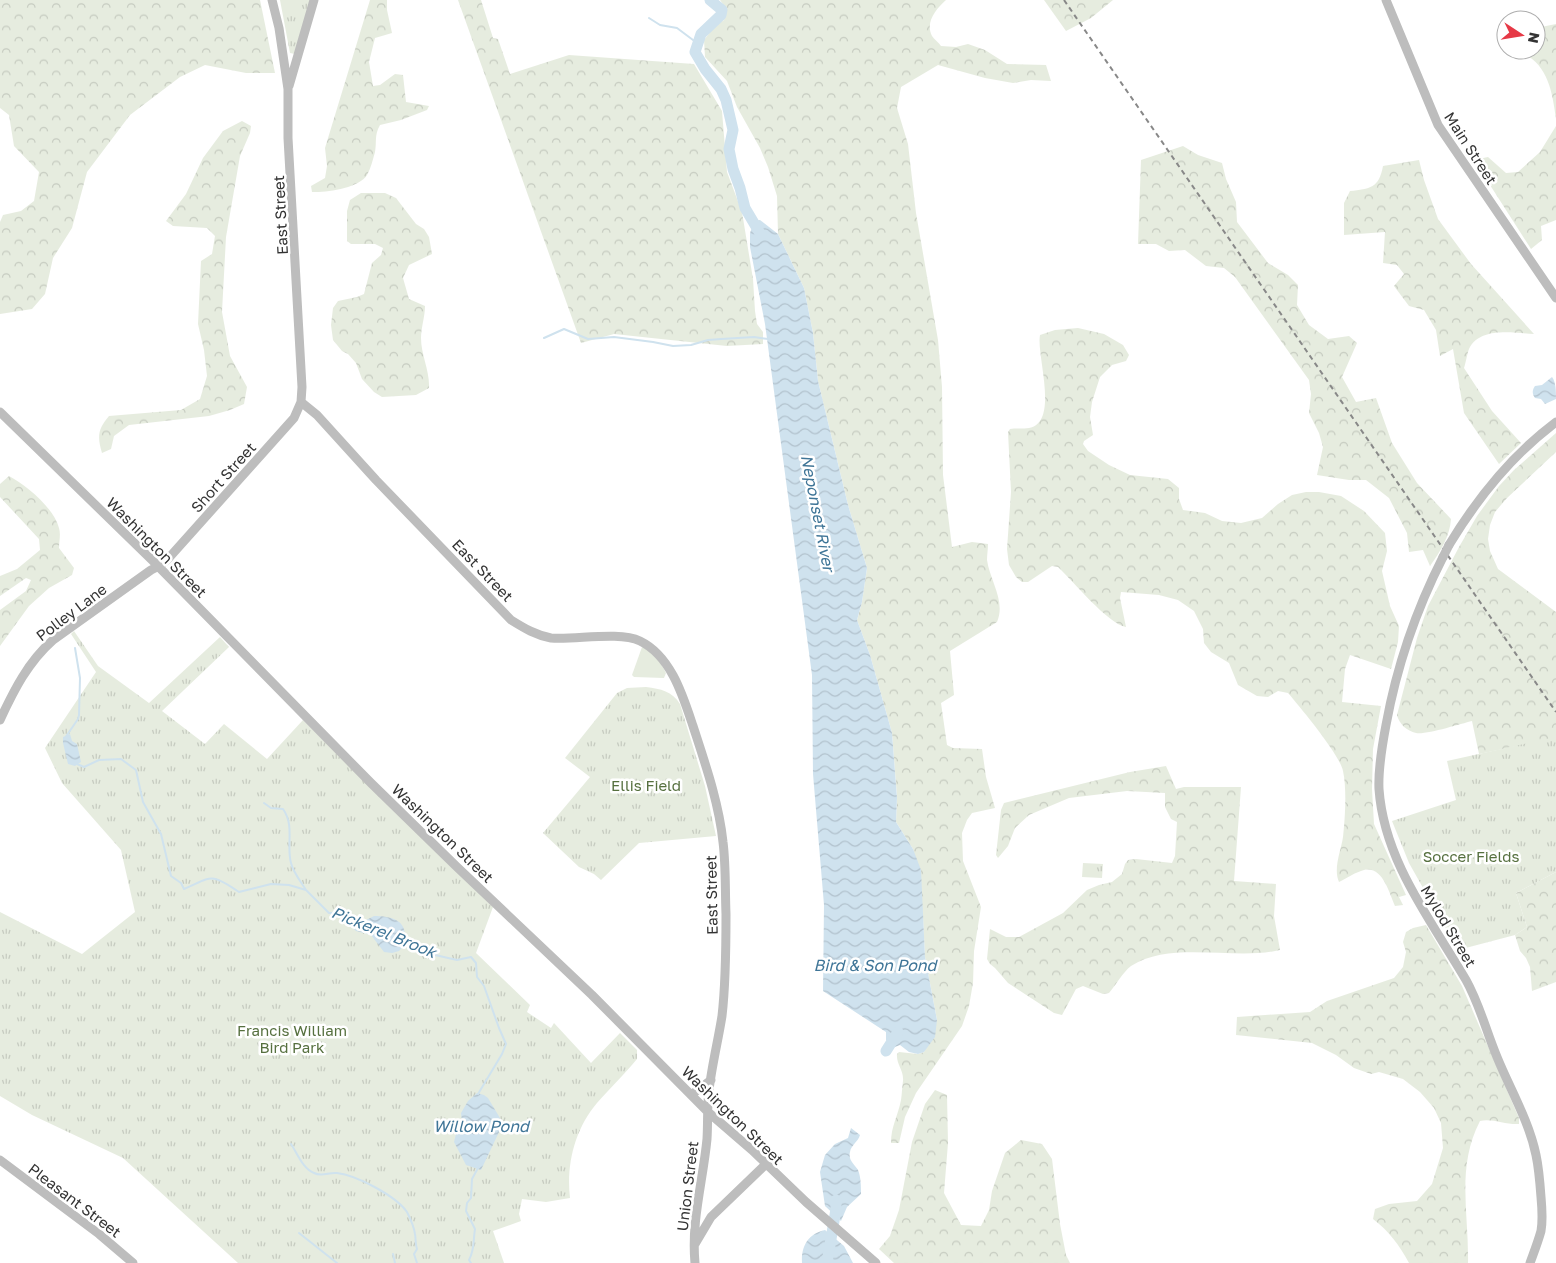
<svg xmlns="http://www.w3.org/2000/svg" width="1556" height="1263" font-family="'Golos Text',sans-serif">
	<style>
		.green { fill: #e6ecdf }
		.forest { fill: url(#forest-crowns) }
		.park { fill: url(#park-tufts) }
		.water { fill: url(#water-waves) }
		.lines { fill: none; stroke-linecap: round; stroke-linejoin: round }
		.stream { stroke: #cfe2ee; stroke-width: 2 }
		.river { stroke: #cfe2ee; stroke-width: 11 }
		.secondary { stroke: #bdbdbd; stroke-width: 9 }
		.rail { stroke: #888; stroke-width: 2; stroke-dasharray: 5 4; stroke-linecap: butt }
		.secondary-bridge { stroke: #bdbdbd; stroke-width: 9 }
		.labels { text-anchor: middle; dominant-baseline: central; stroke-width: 5; stroke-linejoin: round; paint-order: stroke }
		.street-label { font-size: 15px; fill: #333; stroke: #fff }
		.park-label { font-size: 15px; fill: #56703f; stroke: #fff }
		.water-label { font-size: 16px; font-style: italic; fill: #3f7597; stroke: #fff }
	</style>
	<defs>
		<pattern id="forest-crowns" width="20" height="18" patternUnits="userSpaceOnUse" patternTransform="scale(1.25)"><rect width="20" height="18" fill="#e6ecdf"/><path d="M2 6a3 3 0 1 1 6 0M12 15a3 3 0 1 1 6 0" fill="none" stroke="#c6cbc0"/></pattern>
		<pattern id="park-tufts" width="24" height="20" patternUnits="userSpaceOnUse" patternTransform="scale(1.25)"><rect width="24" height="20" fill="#e6ecdf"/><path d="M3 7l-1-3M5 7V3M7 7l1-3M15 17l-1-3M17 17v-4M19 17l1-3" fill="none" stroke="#c6cbc0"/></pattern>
		<pattern id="water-waves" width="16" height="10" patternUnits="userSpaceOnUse" patternTransform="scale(1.25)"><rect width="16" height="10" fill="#cfe2ee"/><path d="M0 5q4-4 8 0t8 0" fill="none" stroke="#b2c2cd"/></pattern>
	</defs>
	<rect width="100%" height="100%" fill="#fff"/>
	<!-- green -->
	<path class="green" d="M642 647C653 651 661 663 666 673L664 678 634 677 632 675Z"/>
	<!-- forest -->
	<path class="forest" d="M0 0H260L275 73H246L205 65 180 77 130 115 87 172 72 228 53 258 45 294 32 309 0 314V222L3 215 21 211 34 201 39 172 14 146 9 115 0 108Z
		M370 0H387V10L392 33 375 38 369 62 373 86 380 85 395 74 403 75 406 102 429 106 427 110 401 120 380 125C374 136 377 141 375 152 373 159 371 168 367 175 359 188 326 193 312 192L311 186 325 178 327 166 325 148Z
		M458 0H481L493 38 498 39 510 74 569 55 694 64 722 111 727 172 742 212 753 279 755 311 757 324 763 332V344L727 346 614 334 581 343Z
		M720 0H946C936 9 925 22 932 36 934 39 939 43 941 46L956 47 968 44 985 50 1007 64 1046 65 1051 81 1031 80 1013 83 985 78 938 65 901 87 897 108 908 144 916 213 938 340 942 387 943 475 952 547 972 542 988 544C988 549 987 555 987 560 990 581 1006 601 997 622L950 651 954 695 941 703 947 745 953 748 982 749 986 777 995 808 972 813 967 820 962 833 963 861 981 907 974 951 973 983 969 1006 962 1026 916 1093 905 1117 899 1143H891C891 1126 898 1116 901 1100 902 1094 902 1087 903 1081 904 1070 896 1064 897 1054L899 1052 918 1054 924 1052 937 1020 925 957 923 917 913 849 896 822 897 797 892 733 870 655 857 620 862 602 867 568 848 505 818 381 813 333 804 288 778 234 777 196 768 167 760 148 737 107 727 81 705 57 704 40 714 27 724 20 727 10Z
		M1044 0H1113L1091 18 1066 31Z
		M1556 24V119C1552 89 1547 60 1515 50H1536V28Z
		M242 121 251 126 250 133 240 156 226 237 222 312 230 356 247 387 244 404 230 410 209 416 129 425 114 436 111 449 102 453C97 436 98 429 109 416L181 410 200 399 207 376 204 350 198 324 201 261 212 254 215 236 207 228 173 226 166 221 186 194 203 158 223 131Z
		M1556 126V220L1541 226 1542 240 1531 249 1474 160 1488 157 1506 173 1518 172 1540 152Z
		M1183 146 1198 155 1222 163 1226 179 1236 202 1237 222 1268 263 1288 275 1298 285 1297 305 1309 325 1328 339 1349 336 1357 343 1342 377 1356 402 1376 398 1392 443 1417 483 1451 519C1450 536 1440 552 1430 566L1423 550 1409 552 1407 533 1389 498 1366 480H1349L1317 475 1323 447 1319 433 1309 413 1311 394 1309 380 1235 277 1224 268 1206 266 1185 250 1169 251 1156 244H1138L1141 160Z
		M1419 160 1424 180 1438 219 1471 264 1534 334C1514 333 1480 326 1469 349 1467 354 1466 362 1464 368L1492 411 1521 443 1499 464 1464 413 1453 349 1440 356 1436 330 1424 310 1409 306 1394 286 1404 274 1397 265 1383 263 1385 232 1344 235V203L1350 191C1370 189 1379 188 1383 166Z
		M361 193H385L396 198 416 224 424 229 429 237 432 254 409 265 403 278 409 299 425 306C425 317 421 327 421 338 421 355 430 371 429 388L416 395 382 397 374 392 362 379 356 363 348 354 342 351 333 340 331 325 333 308 338 301 357 297 364 294 372 263 381 255 383 248 375 244H351L347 241V211L350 200Z
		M1078 328 1104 334 1123 345 1129 355 1126 361 1112 365 1100 377 1092 402 1090 417 1093 435 1084 441 1083 444 1088 451 1109 465 1130 475 1168 479 1179 488V499L1183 510 1205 513 1222 521 1241 523 1262 518 1278 504 1292 495 1306 492H1319L1341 496 1364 511 1385 533 1387 551 1382 571 1390 606 1399 626 1398 642 1391 669 1350 655 1345 669 1342 702 1381 706 1373 749 1372 789 1374 824 1406 895 1399 897 1403 905 1395 906C1389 893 1383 866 1364 870 1356 872 1347 878 1339 882 1333 868 1341 851 1343 837 1345 819 1347 789 1343 771 1340 755 1300 707 1288 693L1278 691 1268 697 1257 696 1238 685 1229 663 1211 652 1204 643 1203 629 1194 611 1178 600 1159 595 1121 592 1120 598 1126 627C1108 624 1073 581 1058 567L1052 566 1028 582H1022L1016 577 1009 565 1007 549 1011 492 1008 432 1010 429C1016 428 1023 429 1029 428 1060 422 1036 355 1040 335L1055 330Z
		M1556 433V452L1507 498 1495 512 1490 525 1488 539 1490 551 1498 569 1556 612V738L1479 754 1472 721C1460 724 1426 735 1416 733 1407 731 1399 724 1397 715L1417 638 1428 606 1459 547 1477 516 1499 486 1514 470Z
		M9 476C26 485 54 508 59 528 61 534 59 542 59 548L74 568 72 575 49 588 29 606 0 646V610L26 591 31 580 26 578 0 596V576L17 569 40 550 39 539 0 497V484Z
		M1166 766 1176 789 1184 787H1241L1234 881 1276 884 1274 916 1280 950C1235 961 1171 940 1131 966 1123 972 1116 985 1109 993L1103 994 1083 986 1076 989 1062 1015 1054 1013 1008 983 995 968 990 964 987 959 990 929 1006 937H1019L1063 913 1087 890 1099 885 1112 882 1122 874 1125 864 1128 860 1136 859 1172 863 1175 856 1177 822 1171 819 1165 807V793L1127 791 1069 798 1029 815 1015 828 1008 846 998 858 996 855 1001 810 1004 803 1130 772Z
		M1556 872V982L1532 991 1530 967 1526 958 1520 951 1515 935 1527 927 1516 893Z
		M1426 925 1462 986 1519 1118V1124C1506 1125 1492 1118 1480 1121 1456 1167 1469 1214 1468 1263H1409C1400 1246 1389 1231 1373 1219L1375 1209 1389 1204 1417 1201 1432 1184 1443 1148 1441 1123 1434 1108 1420 1092 1403 1079 1379 1072 1371 1074 1354 1068 1336 1055 1312 1043 1236 1035 1237 1017 1310 1012 1327 1001 1394 978 1403 967 1406 952 1403 942 1406 932 1413 928Z
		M935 1090 947 1095 948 1143 944 1193 961 1225 981 1226 989 1210 992 1191 1005 1153 1021 1140 1042 1144 1052 1159 1060 1224 1066 1255 1070 1263H894L879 1249 890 1236 899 1210 912 1142 925 1104Z"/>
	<!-- park -->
	<path class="park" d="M280 0H311L295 54 290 53Z
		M74 631 98 666 149 703 220 637 229 647 162 711 205 744 224 724 267 759 303 720 493 907 476 953 530 1005 527 1012 551 1028 554 1023 591 1063 620 1033 637 1050V1059C625 1074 610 1088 597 1103 575 1129 566 1164 570 1198L546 1202 522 1199 519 1214 521 1221 493 1231 504 1263H238L123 1158 32 1115 0 1096V912L82 954 135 912 121 850 62 783 45 748 96 672 71 634Z
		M646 687C661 689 672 691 680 704L705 786 716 836 639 843 601 880 594 874 579 867 543 833 590 777 565 758 617 693 627 688Z
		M1556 737V872L1516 893 1527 927 1515 935 1458 950 1409 863 1392 821 1456 800 1447 761Z
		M1083 863 1103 864 1102 878 1082 877Z"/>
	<!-- water -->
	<path class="water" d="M760 220 778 234 804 288 813 333 818 381 848 505 867 568 862 602 857 620 870 655 892 733 897 798 896 822 913 849 921 870 925 957 937 1020 935 1037 924 1052 918 1054 909 1052 900 1045 895 1047 886 1040V1032L823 991 824 905 813 774 812 675 765 324 750 247V233L754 222Z
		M1552 377C1556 382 1556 392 1556 399L1545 404 1541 399 1535 398C1532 394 1532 390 1535 386L1542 385Z
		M70 734 72 741 77 744 81 762 75 766 68 764 63 743V737Z
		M374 916C389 916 406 919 405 937 405 943 403 947 399 951L392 953 384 952 371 935 356 931 347 922 349 917 364 921Z
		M477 1093 484 1095 488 1098 500 1118V1130L481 1170 466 1165 454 1142 456 1134 462 1122 461 1113 468 1101Z
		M851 1128 860 1135C858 1142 851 1145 850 1152 848 1160 854 1164 858 1170 861 1177 861 1187 861 1194L847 1207 841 1221 825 1206 820 1172 825 1155 835 1144 848 1138Z
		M825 1230 844 1246 853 1263H802C801 1246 808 1234 825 1230Z"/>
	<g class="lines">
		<!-- stream -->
		<path class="stream" d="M649 18 660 25 677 28 697 43
			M544 338 564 329 588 339 614 337 653 342 673 346 691 345 708 340 721 339 754 337 768 339
			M65 738 78 719 79 715 80 678 75 648
			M77 764 84 767 99 760 121 759 136 770 143 802 161 834 171 876 181 883 184 889C212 877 210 872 239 892L271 884 289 885 306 890 329 913H337L349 920
			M264 803 271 808 283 809C295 826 286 845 291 863 293 872 301 882 306 890
			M403 942 435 955 457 960 471 957 476 963 477 977 484 986 499 1028 506 1044 502 1054 478 1094
			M291 1144C297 1153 303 1169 314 1173 322 1177 329 1172 337 1173 356 1175 396 1196 407 1212 410 1218 414 1227 415 1234 416 1239 415 1243 417 1249L414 1254 417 1263
			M299 1233 337 1263
			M393 1254 395 1263
			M471 1263 469 1260C475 1249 473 1240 475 1229L466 1211 467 1203 471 1198 472 1179 478 1168"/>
		<!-- river -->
		<path class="river" d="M710 0 722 10 721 15 701 34 695 52 705 69 721 89 726 100 733 130 729 149 733 169 740 188 745 208 761 235
			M886 1051 898 1032
			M827 1263 836 1209V1200"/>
		<!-- secondary -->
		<path class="secondary" d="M272 0 279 28 288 89V138L302 387 301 402 317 415 376 480 511 620C524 628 535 635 551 638 576 640 619 631 640 641 671 656 683 696 693 726 705 763 719 803 723 842 726 866 725 890 726 914 726 948 726 982 722 1016 718 1041 712 1065 709 1090 707 1106 708 1123 707 1139 703 1181 691 1221 695 1263
			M1386 0 1438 125 1556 298
			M289 86 314 0
			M0 412 153 561 371 783 457 867 592 995 708 1112 752 1150 806 1202 876 1263
			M1449 545C1478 497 1512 455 1556 422
			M1443 557C1415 612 1397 665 1386 725 1382 746 1378 768 1379 789 1384 861 1431 920 1466 980 1480 1005 1486 1031 1497 1057 1510 1089 1529 1121 1536 1155 1539 1169 1540 1183 1541 1197 1542 1208 1543 1220 1541 1231 1538 1242 1534 1252 1530 1263
			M0 720C14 690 28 662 53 640L151 570 159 566 167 560 294 418 301 402
			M691 1095 711 1080
			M0 1160 99 1234 133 1263
			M695 1244 711 1217 765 1165"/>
		<!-- rail -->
		<path class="rail" d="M1064 0 1556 712"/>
		<!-- secondary-bridge -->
		<path class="secondary-bridge" d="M1443 557 1449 545"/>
	</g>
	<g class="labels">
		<!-- street labels -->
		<g class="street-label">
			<text transform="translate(1471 148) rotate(57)">Main Street</text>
			<text transform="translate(280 215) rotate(-93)">East Street</text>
			<text transform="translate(223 477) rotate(-48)">Short Street</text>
			<text transform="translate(157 547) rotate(45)">Washington Street</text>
			<text transform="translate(483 570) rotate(46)">East Street</text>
			<text transform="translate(71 612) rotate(-37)">Polley Lane</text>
			<text transform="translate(443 833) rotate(44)">Washington Street</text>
			<text transform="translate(711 895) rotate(-91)">East Street</text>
			<text transform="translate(1449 926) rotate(59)">Mylod Street</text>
			<text transform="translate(733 1115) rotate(44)">Washington Street</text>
			<text transform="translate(687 1186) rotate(-83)">Union Street</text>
			<text transform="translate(75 1200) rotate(37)">Pleasant Street</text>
		</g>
		<!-- park labels -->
		<g class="park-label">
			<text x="646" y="785">Ellis Field</text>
			<text x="1471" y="856">Soccer Fields</text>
			<text x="292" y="1030">Francis William<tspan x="292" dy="17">Bird Park</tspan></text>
		</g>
		<!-- water labels -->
		<g class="water-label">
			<text transform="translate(818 513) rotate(79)">Neponset River</text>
			<text transform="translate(384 932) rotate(22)">Pickerel Brook</text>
			<text x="875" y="965">Bird &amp; Son Pond</text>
			<text x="481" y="1126">Willow Pond</text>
		</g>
	</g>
	<!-- north arrow -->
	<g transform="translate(1521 35) rotate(102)"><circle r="24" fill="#ffffff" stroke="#adadad"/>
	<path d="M0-4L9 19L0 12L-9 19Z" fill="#e63946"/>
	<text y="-8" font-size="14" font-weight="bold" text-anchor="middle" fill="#333333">N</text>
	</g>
</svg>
